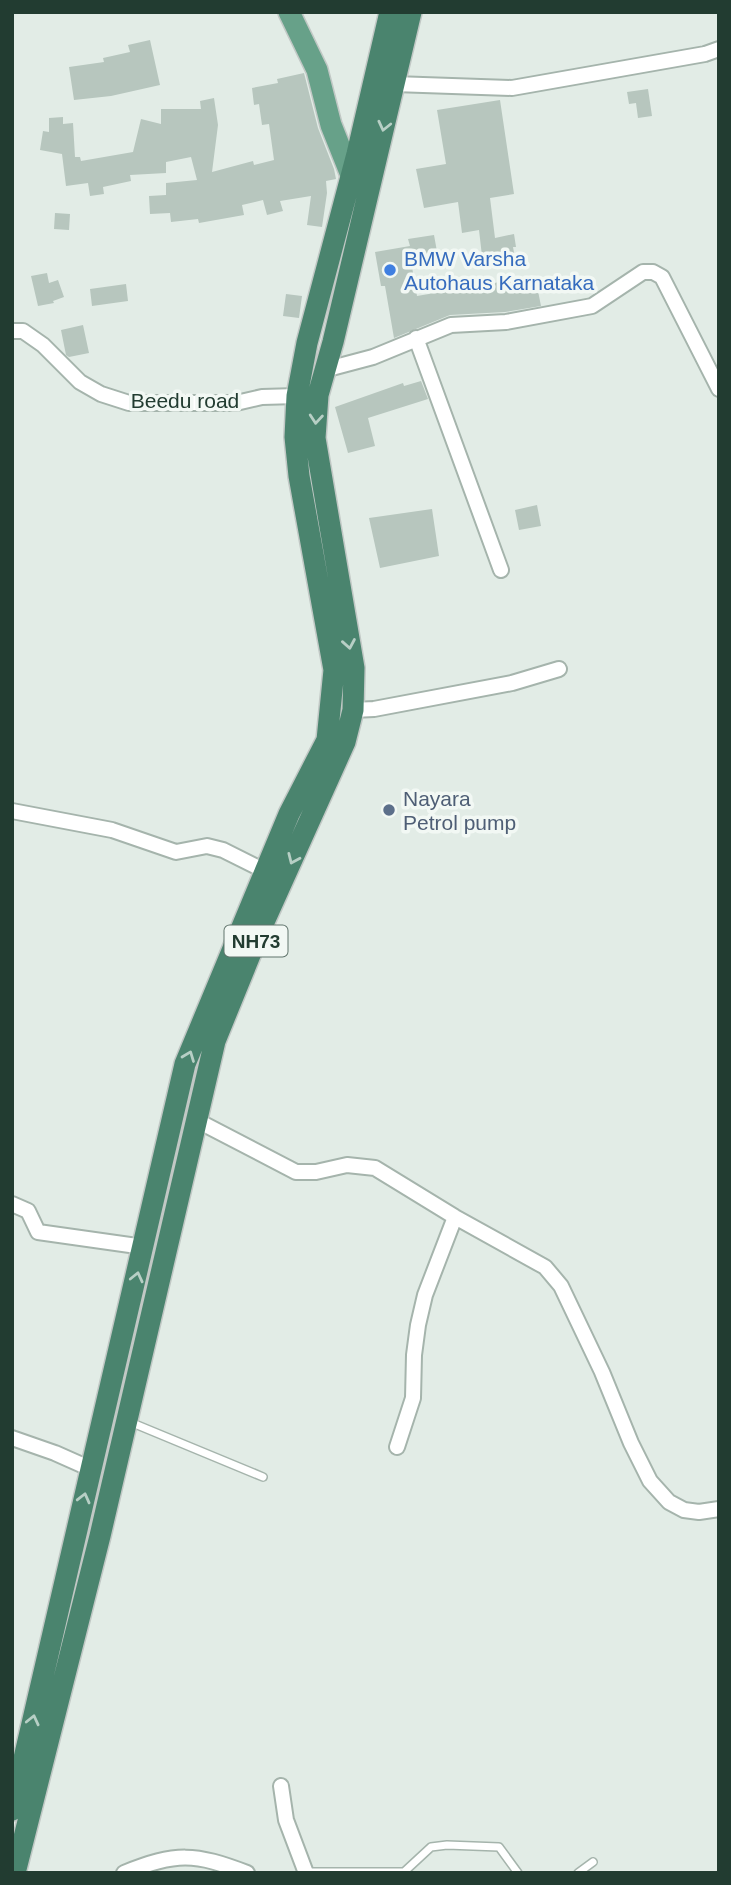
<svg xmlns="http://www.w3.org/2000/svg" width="731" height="1885" font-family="Arial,sans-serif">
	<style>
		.building { fill: #b7c6be }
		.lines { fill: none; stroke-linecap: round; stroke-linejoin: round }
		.service-casing { stroke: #a5b4ac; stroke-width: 10 }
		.minor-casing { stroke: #a5b4ac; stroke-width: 18 }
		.primary-casing { stroke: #c1c8c5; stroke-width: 24 }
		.trunk-casing { stroke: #c1c8c5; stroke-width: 24 }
		.service { stroke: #fff; stroke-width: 7 }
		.minor { stroke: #fff; stroke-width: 14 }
		.primary { stroke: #67a189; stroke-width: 21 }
		.trunk { stroke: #4a846e; stroke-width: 21 }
		.oneway { stroke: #b7cfc5 }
		.shop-dot { fill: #3f7fe0; stroke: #f2f8f4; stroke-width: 2.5 }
		.service-dot { fill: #5c6f8a; stroke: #f2f8f4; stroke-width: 2.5 }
		.labels { text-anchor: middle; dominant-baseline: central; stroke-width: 7; stroke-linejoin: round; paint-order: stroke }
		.shield { fill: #f2f8f4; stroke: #60746c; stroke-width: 2 }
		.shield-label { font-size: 19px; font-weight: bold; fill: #223c31 }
		.shop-label { font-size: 21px; fill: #366cbe; stroke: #f2f8f4; text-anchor: start }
		.street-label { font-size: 21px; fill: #223c31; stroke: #f2f8f4 }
		.service-label { font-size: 21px; fill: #4e5e75; stroke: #f2f8f4; text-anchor: start }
	</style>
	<rect width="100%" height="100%" fill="#e2ece6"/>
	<!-- building -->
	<path class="building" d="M150 40 160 85 111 96 74 100 69 67 104 62 103 58 130 52 128 45Z
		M304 73 318 128 334 169 336 179 326 181 327 193 322 227 307 225 311 196 280 201 283 211 267 215 263 200 242 205 244 215 199 223 198 219 171 222 170 213 150 214 149 196 166 195V183L197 180 191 157 166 162V173L130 175 131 181 103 187 104 194 90 196 88 183 66 186 62 154 40 150 43 131 49 132V118L63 117V124L73 123 75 157H80L81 161 133 152 141 119 161 124V109H201L200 101 214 98 218 125 212 172 253 161 254 165 274 160 269 124 262 125 259 104 254 105 252 88 278 83 277 79Z
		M648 89 652 116 638 118 636 103 629 104 627 92Z
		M500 100 514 194 490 198 495 238 514 234 516 247H513L515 258 499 261 498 254 482 256 479 230 462 233 458 202 424 208 416 169 446 164 437 110Z
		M55 213 70 214 69 230 54 229Z
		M434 235 438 257 425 259 426 265 412 267 417 296 535 276 541 306 505 312 450 315 394 338 385 286H381L375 252 410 246 408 239Z
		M47 273 49 283 58 280 64 297 53 301 54 303 38 306 31 276Z
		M126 284 128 301 92 306 90 289Z
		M286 294 302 296 299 318 283 316Z
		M83 325 89 353 69 357 66 355 61 330Z
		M421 381 428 399 368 418 375 446 348 453 335 407 403 383 404 386Z
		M537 505 541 526 519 530 515 510Z
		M432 509 439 556 380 568 369 518Z"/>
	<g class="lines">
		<!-- service casing -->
		<g class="service-casing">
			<path id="service" d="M130 1422 263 1477
				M306 1872H404L431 1847 447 1845 499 1847 518 1873
				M578 1873 593 1862"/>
		</g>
		<!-- minor casing -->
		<g class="minor-casing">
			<path id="minor" d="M394 84 512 88 705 54 719 49
				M12 331H23L43 345 80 382 101 394 129 403H236L262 397 297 396
				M416 338 501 570
				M324 370 373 357 451 325 506 322 592 306 643 272H653L662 277 719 389
				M353 710 374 709 512 683 559 669
				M12 811 112 830 176 852 207 846 223 850 265 871
				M196 1120 296 1172H316L347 1165 375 1168 455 1217 545 1267 561 1286 602 1372 631 1443 650 1481 669 1502 684 1510 699 1512 719 1509
				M12 1204 28 1211 38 1232 144 1247
				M12 1438 55 1453 91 1469
				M397 1447 413 1398 414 1355 418 1325 425 1295 455 1217
				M281 1786 286 1820 306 1873
				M124 1873C176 1852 195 1853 247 1873"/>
		</g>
		<!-- primary casing -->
		<g class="primary-casing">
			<path id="primary" d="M289 12 317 70 331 125 351 175 359 178"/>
		</g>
		<!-- trunk casing -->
		<g class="trunk-casing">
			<path id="trunk" d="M12 1810 185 1064 289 814 327 740 334 670 299 476 295 437 297 396 307 343 357 154 390 12
				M15 1873 100 1536 215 1041 259 933 345 742 353 710 354 668 315 438 318 395 333 342 411 12"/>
		</g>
		<!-- service -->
		<use href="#service" class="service"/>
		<!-- minor -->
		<use href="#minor" class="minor"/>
		<!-- primary -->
		<use href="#primary" class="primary"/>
		<!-- trunk -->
		<use href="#trunk" class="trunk"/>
	</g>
	<!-- one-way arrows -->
	<defs><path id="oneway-chevron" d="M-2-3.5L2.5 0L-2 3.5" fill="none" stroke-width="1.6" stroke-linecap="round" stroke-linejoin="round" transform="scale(1.75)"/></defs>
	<g class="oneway">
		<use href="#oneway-chevron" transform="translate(384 126) rotate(103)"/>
		<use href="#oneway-chevron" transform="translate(316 419) rotate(95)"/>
		<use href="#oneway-chevron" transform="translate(349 644) rotate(80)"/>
		<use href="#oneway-chevron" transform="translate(293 859) rotate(114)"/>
		<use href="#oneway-chevron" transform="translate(189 1056) rotate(-69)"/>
		<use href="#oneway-chevron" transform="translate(137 1277) rotate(-77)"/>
		<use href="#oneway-chevron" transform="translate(84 1498) rotate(-76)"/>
		<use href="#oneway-chevron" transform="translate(33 1720) rotate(-77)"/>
	</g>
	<!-- markers -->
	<circle class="shop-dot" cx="390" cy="270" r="7"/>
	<circle class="service-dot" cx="389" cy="810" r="7"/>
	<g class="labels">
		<!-- shield labels -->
		<rect class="shield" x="224.5" y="925.5" width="63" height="31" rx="5"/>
		<g class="shield-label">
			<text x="256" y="941">NH73</text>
		</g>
		<!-- shop labels -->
		<g class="shop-label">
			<text x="404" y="258">BMW Varsha<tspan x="404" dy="24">Autohaus Karnataka</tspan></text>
		</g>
		<!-- street labels -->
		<g class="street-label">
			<text x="185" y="400">Beedu road</text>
		</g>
		<!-- service labels -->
		<g class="service-label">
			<text x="403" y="798">Nayara<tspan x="403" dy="24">Petrol pump</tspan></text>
		</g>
	</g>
	<!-- border -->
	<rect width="731" height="1885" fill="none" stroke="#223c31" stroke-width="28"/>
</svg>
